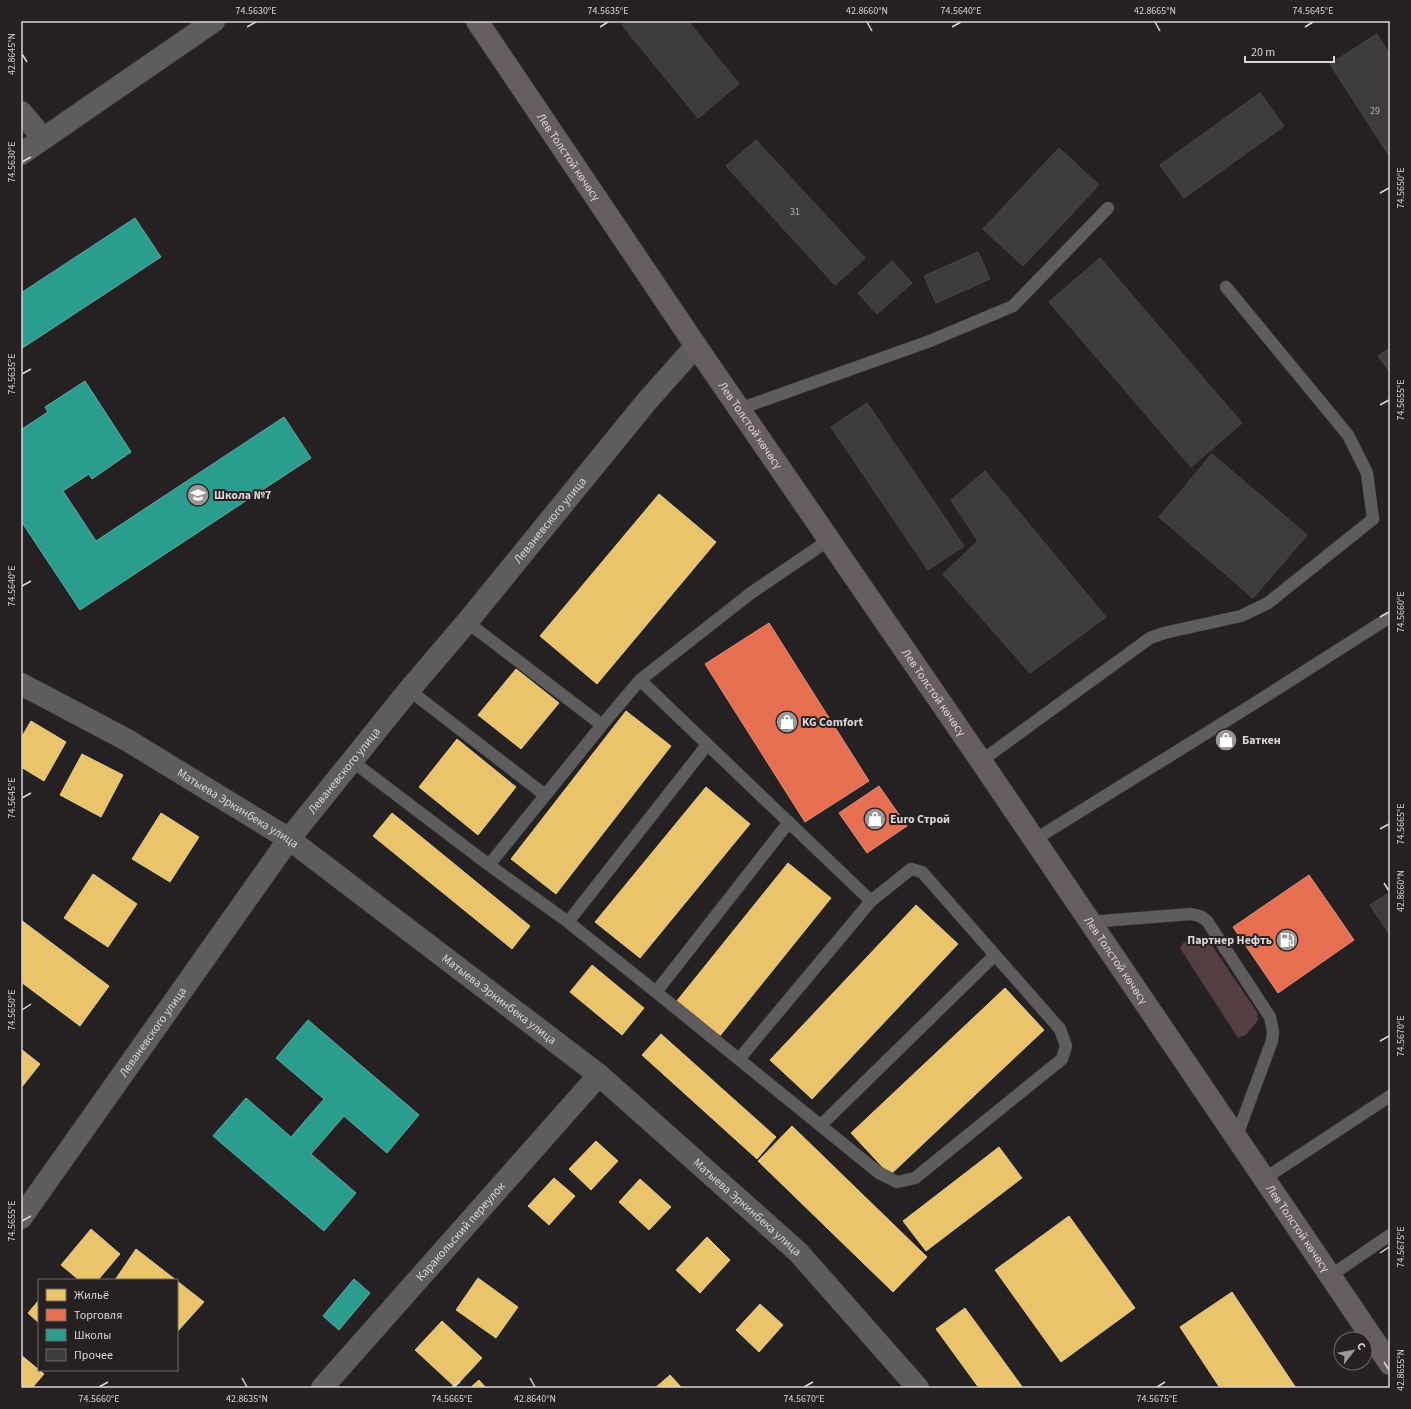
<svg xmlns="http://www.w3.org/2000/svg" width="1411" height="1409" font-family="'Source Sans 3',sans-serif">
	<style>
		.green { fill: #543e42 }
		.homes { fill: #e9c46a; stroke: #e4c98b }
		.shops { fill: #e76f51; stroke: #e38e79 }
		.schools { fill: #2a9d8f; stroke: #5faea5 }
		.building { fill: #3e3b3c; stroke: #4a4747 }
		.lines { fill: none; stroke-linecap: round; stroke-linejoin: round }
		.service-casing { stroke: #3f3c3d; stroke-width: 13 }
		.minor-casing { stroke: #3f3c3d; stroke-width: 23 }
		.primary-casing { stroke: #3f3c3d; stroke-width: 23 }
		.service { stroke: #5f5c5d; stroke-width: 12 }
		.minor { stroke: #5f5c5d; stroke-width: 22 }
		.primary { stroke: #655d5e; stroke-width: 22 }
		.ticks { fill: none; stroke: #dad6d7; stroke-width: 1.5 }
		.labels { text-anchor: middle; dominant-baseline: central; stroke-width: 4; stroke-linejoin: round; paint-order: stroke }
		.number-label { font-size: 10px; fill: #b3afb0 }
		.street-label { font-size: 12px; fill: #dad6d7; stroke: #262021 }
		.poi-label { font-size: 12px; font-weight: bold; fill: #dad6d7; stroke: #262021; text-anchor: start }
		.neatline { fill: none; stroke: #dad6d7; stroke-width: 1.5 }
		.ticks-label { font-size: 10px; text-anchor: middle; fill: #dad6d7 }
	</style>
	<rect width="100%" height="100%" fill="#252122"/>
	<!-- green -->
	<path class="green" d="M1188 940 1209 941 1257 1012 1258 1020 1246 1035 1238 1038 1180 948 1182 944Z"/>
	<!-- homes -->
	<path class="homes" d="M659 494 716 542 597 684 540 636Z
		M516 669 559 703 521 749 478 715Z
		M626 711 671 746 556 894 511 859Z
		M31 721 66 742 44 781 21 767V738Z
		M457 739 516 787 478 835 419 787Z
		M82 754 123 775 101 817 60 795Z
		M706 787 750 824 640 958 595 922Z
		M161 813 199 837 170 882 132 859Z
		M392 813 530 926 512 949 373 836Z
		M788 863 831 898 719 1037 676 1002Z
		M93 874 137 904 108 947 64 918Z
		M916 905 958 944 812 1099 770 1060Z
		M21 920 109 986 80 1026 21 982Z
		M592 965 644 1008 622 1035 570 992Z
		M1005 988 1044 1030 890 1175 851 1133Z
		M661 1034 776 1137 757 1159 642 1055Z
		M21 1049 40 1064 21 1088Z
		M792 1126 927 1257 893 1292 758 1161Z
		M596 1141 618 1161 591 1190 569 1169Z
		M999 1147 1022 1178 926 1251 903 1221Z
		M554 1178 575 1196 549 1225 528 1206Z
		M640 1179 671 1207 649 1230 619 1202Z
		M1069 1216 1135 1308 1061 1362 995 1270Z
		M91 1229 120 1254 98 1280H79L61 1265Z
		M707 1237 730 1260 700 1293 676 1270Z
		M136 1249 176 1280H115Z
		M478 1278 518 1307 496 1338 456 1310Z
		M177 1281 204 1302 177 1332Z
		M1232 1292 1296 1388H1220L1180 1327Z
		M39 1300V1323L28 1313Z
		M760 1304 783 1325 759 1352 736 1330Z
		M965 1308 1023 1388H979L936 1329Z
		M442 1321 482 1358 455 1387 415 1350Z
		M21 1355 44 1374 32 1388H21Z
		M670 1375 682 1388H655Z
		M479 1380 486 1388H470Z"/>
	<!-- shops -->
	<path class="shops" d="M769 623 869 781 805 822 705 664Z
		M879 786 907 826 867 853 839 813Z
		M1309 875 1354 940 1278 993 1233 927Z"/>
	<!-- schools -->
	<path class="schools" d="M135 218 161 257 21 349V293Z
		M85 381 131 452 92 479 89 474 63 491 96 541 284 417 311 458 80 610 21 521V428L22 429 48 412 45 407Z
		M308 1020 419 1115 387 1153 344 1116 311 1154 356 1193 324 1231 213 1136 246 1098 291 1137 324 1099 276 1058Z
		M354 1279 370 1293 339 1330 323 1316Z"/>
	<!-- building -->
	<path class="building" d="M626 21H688L739 84 698 118 622 25Z
		M1377 34 1390 55V157L1330 64Z
		M1260 93 1284 126 1184 198 1160 165Z
		M756 140 865 258 835 285 726 166Z
		M1059 148 1099 185 1023 266 983 229Z
		M978 252 990 279 936 303 924 276Z
		M1100 258 1242 423 1191 467 1049 302Z
		M892 261 912 283 877 314 858 293Z
		M1390 348V372L1378 356Z
		M867 403 964 546 928 570 831 427Z
		M1212 454 1307 535 1253 598 1159 517Z
		M985 471 1106 617 1030 673 943 574 978 541 951 500Z
		M1390 892V935L1370 905Z"/>
	<g class="lines">
		<!-- service casing -->
		<g class="service-casing">
			<path id="service" d="M739 409 930 341 1013 306 1108 208
				M467 622 602 725
				M409 690 545 795
				M352 761 489 865 568 922 656 992 879 1173 897 1182 915 1178 1062 1059 1066 1046 1060 1029 922 872 911 869 871 901 640 680
				M981 761 1150 638 1164 633 1241 616 1268 603 1373 519 1367 473 1348 435 1226 287
				M1034 840 1255 703 1390 617
				M489 865 602 725 640 680 751 593 829 540
				M568 922 707 745
				M1089 922 1191 914 1200 916 1207 921 1270 1017 1273 1032 1272 1041 1236 1138
				M656 992 789 822
				M739 1059 871 901
				M821 1125 995 955
				M1264 1179 1390 1096
				M1330 1276 1390 1235"/>
		</g>
		<!-- minor casing -->
		<g class="minor-casing">
			<g id="minor">
				<path d="M21 112 43 138"/>
				<path d="M21 154 214 21"/>
				<path id="s1" d="M21 684 127 740 289 839 599 1075 798 1252 918 1388"/>
				<path id="s2" d="M21 1218 289 839 409 690 467 622 647 401 696 346"/>
				<path id="s3" d="M322 1388 599 1075"/>
			</g>
		</g>
		<!-- primary casing -->
		<g class="primary-casing">
			<g id="primary">
				<path id="s4" d="M477 21 696 346 981 761 1390 1364"/>
			</g>
		</g>
		<!-- service -->
		<use href="#service" class="service"/>
		<!-- minor -->
		<use href="#minor" class="minor"/>
		<!-- primary -->
		<use href="#primary" class="primary"/>
	</g>
	<!-- ticks -->
	<path class="ticks" d="M867 22 872 31M1155 22 1160 31M247 27 256 22M600 27 608 22M952 27 961 22M1305 27 1313 22M22 54 27 62M22 162 31 157M1380 193 1389 188M22 374 31 369M1380 405 1389 400M22 586 31 581M1380 617 1389 612M22 798 31 793M1380 829 1389 824M1384 883 1389 891M22 1010 31 1004M1380 1041 1389 1036M22 1221 31 1216M1380 1253 1389 1247M1384 1362 1389 1370M242 1378 247 1387M530 1378 535 1387M99 1387 108 1382M452 1387 460 1382M804 1387 813 1382M1157 1387 1165 1382"/>
	<!-- icons -->
	<defs>
		<g id="school-disc" transform="scale(1.15)"><circle r="9.5" fill="#9b9798" stroke="#262021"/><path d="M0-5L7-2L0 1L-7-2ZM-4 1L0 2.5L4 1V4Q0 6-4 4Z" fill="#fff"/></g>
		<g id="shop-disc" transform="scale(1.15)"><circle r="9.5" fill="#9b9798" stroke="#262021"/><path d="M-5-2.5h2.3a2.7 3.5 0 0 1 5.4 0H5L5.5 6h-11ZM-1.5-2.5h3a1.5 2.3 0 0 0-3 0Z" fill="#fff"/></g>
		<g id="fuel-disc" transform="scale(1.15)"><circle r="9.5" fill="#9b9798" stroke="#262021"/><path d="M-5.5-6h7V0h2V4h1.3V-2.5L3-4.5l.8-.8L6-3V5H2.5V1h-1V6h-7ZM-4.2-4.7v3.2H.2V-4.7Z" fill="#fff"/></g>
	</defs>
	<g fill-rule="evenodd">
		<use href="#school-disc" x="198" y="495"/>
		<use href="#shop-disc" x="787" y="722"/>
		<use href="#shop-disc" x="1226" y="740"/>
		<use href="#shop-disc" x="875" y="819"/>
		<use href="#fuel-disc" x="1287" y="940"/>
	</g>
	<g class="labels">
		<!-- number labels -->
		<g class="number-label">
			<text x="1375" y="111">29</text>
			<text x="795" y="212">31</text>
		</g>
		<!-- street labels -->
		<g class="street-label">
			<text stroke="none"><textPath href="#s4" startOffset="164">Лев Толстой көчөсү</textPath></text>
			<text stroke="none"><textPath href="#s4" startOffset="488">Лев Толстой көчөсү</textPath></text>
			<text stroke="none"><textPath href="#s2" startOffset="876">Леваневского улица</textPath></text>
			<text stroke="none"><textPath href="#s4" startOffset="812">Лев Толстой көчөсү</textPath></text>
			<text stroke="none"><textPath href="#s2" startOffset="552">Леваневского улица</textPath></text>
			<text stroke="none"><textPath href="#s1" startOffset="250">Матыева Эркинбека улица</textPath></text>
			<text stroke="none"><textPath href="#s4" startOffset="1136">Лев Толстой көчөсү</textPath></text>
			<text stroke="none"><textPath href="#s1" startOffset="574">Матыева Эркинбека улица</textPath></text>
			<text stroke="none"><textPath href="#s2" startOffset="228">Леваневского улица</textPath></text>
			<text stroke="none"><textPath href="#s1" startOffset="898">Матыева Эркинбека улица</textPath></text>
			<text stroke="none"><textPath href="#s4" startOffset="1460">Лев Толстой көчөсү</textPath></text>
			<text stroke="none"><textPath href="#s3" startOffset="209">Каракольский переулок</textPath></text>
		</g>
		<!-- poi labels -->
		<g class="poi-label">
			<text x="214" y="495">Школа №7</text>
			<text x="802" y="722">KG Comfort</text>
			<text x="1242" y="740">Баткен</text>
			<text x="890" y="819">Euro Строй</text>
			<text x="1272" y="940" text-anchor="end">Партнер Нефть</text>
		</g>
	</g>
	<!-- border -->
	<rect width="1411" height="1409" fill="none" stroke="#262021" stroke-width="44"/>
	<!-- legend -->
	<rect x="38" y="1279" width="140" height="92" fill="#262021" stroke="#6e696a"/>
	<rect x="46" y="1289" width="20" height="12" fill="#e9c46a" stroke="#6e696a"/>
	<text x="74" y="1299" font-size="12" fill="#dad6d7">Жильё</text>
	<rect x="46" y="1309" width="20" height="12" fill="#e76f51" stroke="#6e696a"/>
	<text x="74" y="1319" font-size="12" fill="#dad6d7">Торговля</text>
	<rect x="46" y="1329" width="20" height="12" fill="#2a9d8f" stroke="#6e696a"/>
	<text x="74" y="1339" font-size="12" fill="#dad6d7">Школы</text>
	<rect x="46" y="1349" width="20" height="12" fill="#3e3b3c" stroke="#6e696a"/>
	<text x="74" y="1359" font-size="12" fill="#dad6d7">Прочее</text>
	<!-- north arrow -->
	<g transform="translate(1353 1351) rotate(59)"><circle r="19" fill="#262021" stroke="#6e696a"/>
	<path d="M0-3L7 15L0 10L-7 15Z" fill="#9b9798"/>
	<text y="-6" font-size="11" font-weight="bold" text-anchor="middle" fill="#dad6d7">С</text>
	</g>
	<!-- scale -->
	<path d="M1245 56v6h89v-6" fill="none" stroke="#dad6d7" stroke-width="2"/>
	<text x="1251" y="56" font-size="12" fill="#dad6d7" stroke="#262021" stroke-width="3" paint-order="stroke">20 m</text>
	<rect x="22" y="22" width="1367" height="1365" class="neatline"/>
	<g class="ticks-label">
		<text x="256" y="14">74.5630°E</text>
		<text x="608" y="14">74.5635°E</text>
		<text x="867" y="14">42.8660°N</text>
		<text x="961" y="14">74.5640°E</text>
		<text x="1155" y="14">42.8665°N</text>
		<text x="1313" y="14">74.5645°E</text>
		<text transform="translate(11 54) rotate(-90)" y="4">42.8645°N</text>
		<text transform="translate(11 162) rotate(-90)" y="4">74.5630°E</text>
		<text transform="translate(1400 188) rotate(-90)" y="4">74.5650°E</text>
		<text transform="translate(11 374) rotate(-90)" y="4">74.5635°E</text>
		<text transform="translate(1400 400) rotate(-90)" y="4">74.5655°E</text>
		<text transform="translate(11 586) rotate(-90)" y="4">74.5640°E</text>
		<text transform="translate(1400 612) rotate(-90)" y="4">74.5660°E</text>
		<text transform="translate(11 798) rotate(-90)" y="4">74.5645°E</text>
		<text transform="translate(1400 824) rotate(-90)" y="4">74.5665°E</text>
		<text transform="translate(1400 891) rotate(-90)" y="4">42.8660°N</text>
		<text transform="translate(11 1010) rotate(-90)" y="4">74.5650°E</text>
		<text transform="translate(1400 1036) rotate(-90)" y="4">74.5670°E</text>
		<text transform="translate(11 1221) rotate(-90)" y="4">74.5655°E</text>
		<text transform="translate(1400 1247) rotate(-90)" y="4">74.5675°E</text>
		<text transform="translate(1400 1370) rotate(-90)" y="4">42.8655°N</text>
		<text x="99" y="1402">74.5660°E</text>
		<text x="247" y="1402">42.8635°N</text>
		<text x="452" y="1402">74.5665°E</text>
		<text x="535" y="1402">42.8640°N</text>
		<text x="804" y="1402">74.5670°E</text>
		<text x="1157" y="1402">74.5675°E</text>
	</g>
</svg>
